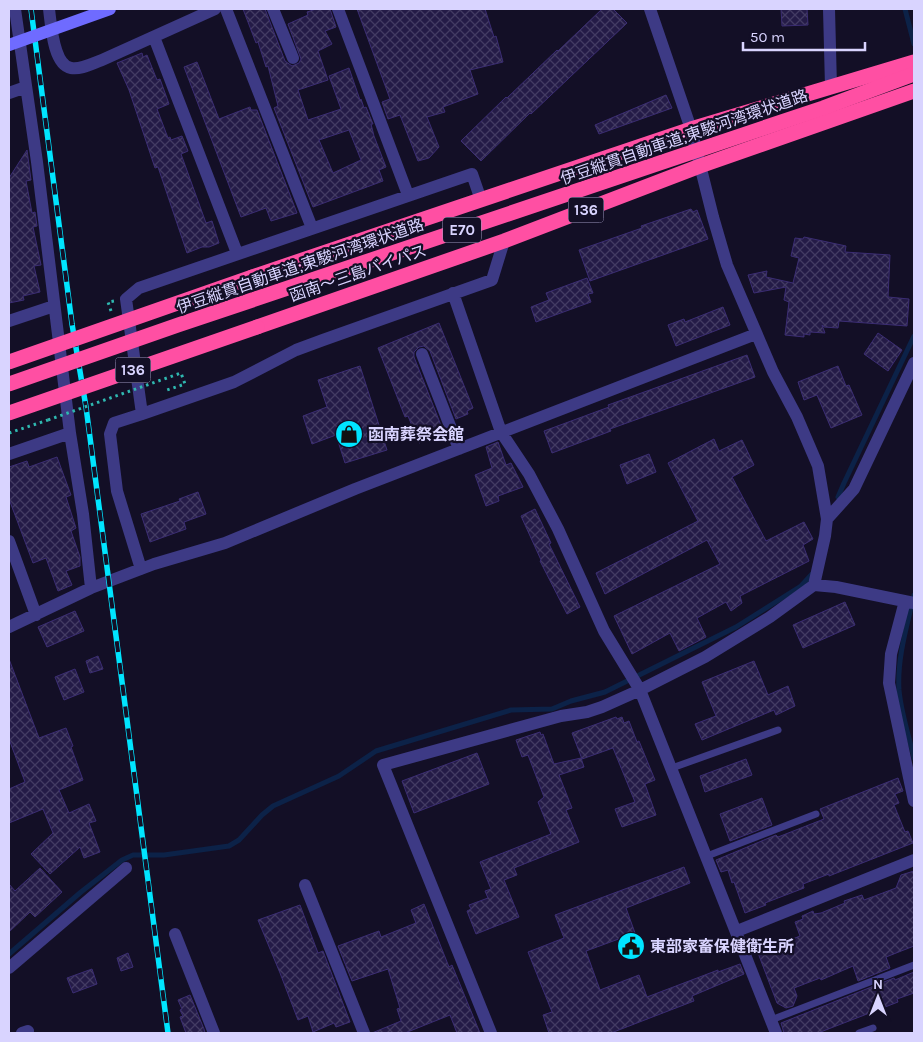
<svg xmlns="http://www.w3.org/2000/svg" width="923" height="1042" font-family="Karla,'Noto Sans JP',sans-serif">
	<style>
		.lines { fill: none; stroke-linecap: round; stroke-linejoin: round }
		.stream { stroke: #0c2248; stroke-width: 5 }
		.building { fill: url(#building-cross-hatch); stroke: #3b2d73; fill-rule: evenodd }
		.path { stroke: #2fb8b0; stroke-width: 3; stroke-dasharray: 2.5 4; stroke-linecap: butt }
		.lane { stroke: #3d3a85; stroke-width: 7 }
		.street { stroke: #3d3a85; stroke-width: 12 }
		.highway { stroke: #ff4fa3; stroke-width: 15 }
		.rail-casing { stroke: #00e5ff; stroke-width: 5.5 }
		.rail { stroke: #130f26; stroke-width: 4; stroke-dasharray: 11; stroke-linecap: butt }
		.path-bridge { stroke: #2fb8b0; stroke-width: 3; stroke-dasharray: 2.5 4; stroke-linecap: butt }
		.secondary-bridge { stroke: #6f6bff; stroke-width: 12 }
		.highway-bridge { stroke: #ff4fa3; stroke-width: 15 }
		.labels { text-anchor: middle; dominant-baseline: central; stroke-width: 4.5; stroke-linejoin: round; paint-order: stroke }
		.shield { fill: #130f26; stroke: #9e99be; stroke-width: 1 }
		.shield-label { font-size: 15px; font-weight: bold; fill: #d9d4ff }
		.street-label { font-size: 16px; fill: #d9d4ff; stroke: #130f26 }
		.poi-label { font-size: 16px; font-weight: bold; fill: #d9d4ff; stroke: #130f26; text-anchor: start }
	</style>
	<defs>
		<pattern id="building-cross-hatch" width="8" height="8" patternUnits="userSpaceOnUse" patternTransform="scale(1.25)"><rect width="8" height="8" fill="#241b47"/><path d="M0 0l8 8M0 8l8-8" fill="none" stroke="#433b63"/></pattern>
	</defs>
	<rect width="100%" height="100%" fill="#130f26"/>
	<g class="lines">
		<!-- stream -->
		<path class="stream" d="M905 9 914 44
			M838 497 844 483 914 336
			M914 595C907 626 897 658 899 690 901 713 909 736 914 758
			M9 954 81 892 122 860 133 855H164L229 846 239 840 262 815 273 806 339 776 376 751 511 710 552 709 571 701 605 692 736 627 801 586 812 574"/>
	</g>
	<!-- building -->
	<path class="building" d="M243 9H265L285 61 292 66 299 63 301 59 288 24 308 15 307 12 316 9H330L336 27 325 31 332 44 318 51 328 80 298 90 308 120 341 109 329 76 349 68 360 100 361 99 364 108 366 107 373 124H371L374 136 386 167 379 170 383 181 313 207 274 108 278 106 268 66 266 67 258 42 256 43ZM349 130 361 160 333 173 319 140Z
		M357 9H485L494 37 496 36 503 62 470 70 478 94 443 107 445 112 427 117 439 147 429 158 418 161 400 115 388 119 382 102 390 99Z
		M602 9H613L627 23 531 114 530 113 481 161 461 141 506 97 507 98 557 50 558 51Z
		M781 9H807L808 25 782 26Z
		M142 53 143 57 147 55 157 80 160 79 169 104 157 109 168 138 170 137 171 140 182 136 188 151 181 154 206 223 212 221 219 243 209 247H202L187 253 158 167 155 168 129 90 117 63Z
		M197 62 219 119 250 107 251 110H257L297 213 271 221 266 208 241 217 184 67Z
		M666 95 672 108 599 134 595 125Z
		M27 150 31 180 26 181 32 213 35 212 37 226 33 227 41 265 34 266 40 292 23 296 24 300 9 303V178Z
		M691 209 693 212 697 210 708 239 590 281 579 250 642 228 641 226Z
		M804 237 846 246 845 252 890 255 888 297 909 299 907 326 839 321 838 328 824 327 822 325 825 333 810 332V335L804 334V337L785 335 789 302 784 300 786 287 754 293 748 275 767 271 766 277 793 283 799 258 791 256 795 238 803 239Z
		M587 278 593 293 588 294 591 302 536 322 531 307 549 300 546 293Z
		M723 307 730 325 676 346 668 325 684 319 685 322Z
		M439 323 473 408 467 411 468 414 456 419 430 351 424 346 419 347 414 352V357L444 433 419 443 408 416 405 417 378 348Z
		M878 333 902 350 888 371 864 354Z
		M747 355 755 377 610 429 611 431 552 453 544 431 609 407 608 405Z
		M360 366 387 450 345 463 336 435 312 444 303 416 327 407 318 380Z
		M838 366 846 386 849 385 862 415 831 428 817 395 804 400 798 382Z
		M714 439 719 451 742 440 754 465 732 477 766 541 804 522 813 539 803 545 809 561 740 596 742 603 731 611 726 602 697 618 706 637 679 651 670 633 632 654 614 616 720 564 707 540 605 594 596 573 698 521 668 463Z
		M498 442 506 465 511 463 523 487 498 496 499 501 486 506 475 475 492 468 486 447Z
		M649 454 656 472 627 484 620 465Z
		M57 457 71 495 66 497 76 528 71 531 80 557V566L66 571 72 585 58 591 46 558 33 563 9 499V467L27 461 29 467Z
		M198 492 206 514 184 522 186 529 150 542 141 514 180 501 179 499Z
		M535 509 551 543 549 544 580 607 567 614 540 561 541 560 521 516Z
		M845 602 855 625 803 648 793 625Z
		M75 611 84 631 47 647 38 627Z
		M98 656 103 669 90 673 86 661Z
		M9 659 39 738 66 728 73 746 71 747 83 780 59 790 69 813 89 804 96 821 89 823 100 852 84 858 80 847 50 874 31 854 53 833 43 809 9 823V789L25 782 9 739Z
		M754 661 768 695 788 686 795 706 776 715 774 710 702 740 695 724 716 716 702 682Z
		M75 669 84 692 64 700 55 677Z
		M616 717 617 719 622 717 624 723 629 721 637 742 639 741 655 780 645 784 656 815 622 827 615 809 635 802 613 748 582 759 572 733Z
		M540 732 541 735 543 734 554 764 581 758 584 767 559 775 572 808 566 810 579 842 514 868 517 875 504 880 519 917 476 934 467 911 471 909 469 905 488 898 485 891 491 889 480 862 551 834 538 802 544 797 528 755 522 757 516 740Z
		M477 753 489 784 414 813 402 781Z
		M746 759 752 775 705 792 700 776Z
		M898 778 903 791 895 794 899 803 894 805 905 832 908 831 913 843 829 876V874L803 884 804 888 765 903 766 905 745 913 734 882 732 883 728 870 721 872 716 860 776 835 778 837 824 819 820 809Z
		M762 798 772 825 730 841 720 814Z
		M684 867 690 883 626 908 635 933 586 951 600 990 639 975 647 997 718 970V972L740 964 744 974 692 996 694 1001 611 1033H549L543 1015 552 1012 528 952 564 938 555 915Z
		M40 868 62 892 35 917 30 912 9 932V884L15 891Z
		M914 871V946L886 957 890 968 858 981 853 966 821 980 820 978 794 988 797 996 793 1006 786 1008 777 1003 758 953 800 936 795 922 803 919 802 916 813 911 814 914 821 913 845 903 844 901 862 895 864 900 896 888 901 875Z
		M424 904 449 967 452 965 480 1033H457L450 1015 405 1033H372L401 1021 397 1009 400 1008 388 969 352 981 338 946 379 931 381 937 416 923 411 910Z
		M300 905 318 953 323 951 350 1022 336 1027 334 1023 313 1032 308 1016 298 1020 280 973 258 920Z
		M128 953 133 967 121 971 117 958Z
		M92 969 97 984 73 993 67 978Z
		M914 972V993L897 999 898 1002 818 1033H784L781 1023 894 978 895 980Z
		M190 995 204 1029 205 1033H186L180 1017 183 1016 180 1010 182 1009 178 1000Z"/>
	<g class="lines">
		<!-- path -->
		<path class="path" d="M111 311 108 302 114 301
			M9 433 48 420"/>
		<!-- lane -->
		<path class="lane" d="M672 768 778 730
			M707 856 816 814
			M771 1020 914 965
			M859 1033 873 1028"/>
		<!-- street -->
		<path class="street" d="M15 9 37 162 70 433 83 514 91 588
			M49 9C51 24 53 65 71 68 81 70 93 63 102 60L215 9
			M226 9 312 228
			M273 9 293 58
			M338 9 408 195
			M650 9 691 129 713 217 727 265 773 372 797 417 818 466 827 519 825 536 814 585
			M829 9 831 87
			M154 37 237 253
			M9 93 26 87
			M481 200 472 174 139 288 126 299 142 414 234 382 296 350 323 340 492 280 504 241
			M453 293 501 432 529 474 558 529 604 631 640 690 776 1033
			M9 321 54 306
			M422 354 459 449
			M9 454 70 433
			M827 519 854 489 914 363
			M9 541 36 615
			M141 569 117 491 110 434 114 423 142 414
			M905 601 891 654 889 683 914 801
			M9 627 91 588 154 564 225 543 355 489 756 334
			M305 885 364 1033
			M737 931 914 860
			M175 934 214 1033
			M9 968 126 868
			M22 1033 28 1031
			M491 1033 383 765 561 716 587 712 602 707 640 690 705 657 770 617 814 585 836 587 914 603"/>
		<!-- highway -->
		<path class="highway" d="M252 277 691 129 914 62
			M257 327 504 241 700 166 914 91"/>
		<!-- rail casing -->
		<g class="rail-casing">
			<path id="rail" d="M31 9 72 324 86 407 168 1033"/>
		</g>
		<!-- rail -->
		<use href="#rail" class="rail"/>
		<!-- path-bridge -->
		<path class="path-bridge" d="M48 420 181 373 185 384 167 390"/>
		<!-- secondary-bridge -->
		<path class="secondary-bridge" d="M9 45 110 9"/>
		<!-- highway-bridge -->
		<path class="highway-bridge" d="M9 362 252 277
			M9 384 178 325 823 108 914 74
			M9 413 257 327"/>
	</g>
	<!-- icons -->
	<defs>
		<g id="shop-disc" transform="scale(1.4375)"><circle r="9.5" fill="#00e5ff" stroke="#130f26"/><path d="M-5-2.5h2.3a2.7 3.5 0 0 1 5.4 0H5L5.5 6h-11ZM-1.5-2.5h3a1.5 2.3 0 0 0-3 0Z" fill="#111"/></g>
		<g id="civic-disc" transform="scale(1.4375)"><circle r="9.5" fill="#00e5ff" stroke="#130f26"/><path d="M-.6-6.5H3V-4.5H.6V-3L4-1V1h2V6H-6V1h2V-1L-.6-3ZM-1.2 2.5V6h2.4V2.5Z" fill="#111"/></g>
	</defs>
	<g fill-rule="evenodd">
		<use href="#shop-disc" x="349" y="434"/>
		<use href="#civic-disc" x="631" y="946"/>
	</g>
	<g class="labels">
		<!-- shield labels -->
		<g class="shield">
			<rect x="568.5" y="197.5" width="35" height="25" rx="4"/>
			<rect x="443" y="217.5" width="38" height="25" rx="4"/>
			<rect x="115.5" y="357.5" width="35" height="25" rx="4"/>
		</g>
		<g class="shield-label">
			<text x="586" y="210">136</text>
			<text x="462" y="230">E70</text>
			<text x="133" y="370">136</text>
		</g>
		<!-- street labels -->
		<g class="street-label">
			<text transform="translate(684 137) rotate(-19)">伊豆縦貫自動車道;東駿河湾環状道路</text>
			<text transform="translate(300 266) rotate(-19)">伊豆縦貫自動車道;東駿河湾環状道路</text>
			<text transform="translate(358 273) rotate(-19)">函南～三島バイパス</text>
		</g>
		<!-- poi labels -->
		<g class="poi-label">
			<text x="368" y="434">函南葬祭会館</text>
			<text x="650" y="946">東部家畜保健衛生所</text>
		</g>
	</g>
	<!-- border -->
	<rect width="923" height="1042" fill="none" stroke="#d9d4ff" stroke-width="20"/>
	<!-- north arrow -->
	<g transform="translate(878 997)" stroke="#130f26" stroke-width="4" paint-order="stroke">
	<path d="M0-4L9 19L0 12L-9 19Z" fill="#d9d4ff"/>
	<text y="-8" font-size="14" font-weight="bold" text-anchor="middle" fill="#d9d4ff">N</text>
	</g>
	<!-- scale -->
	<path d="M743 42v8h122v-8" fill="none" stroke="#d9d4ff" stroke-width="2.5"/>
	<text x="750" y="42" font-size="15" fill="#d9d4ff" stroke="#130f26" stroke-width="4" paint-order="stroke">50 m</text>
</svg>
